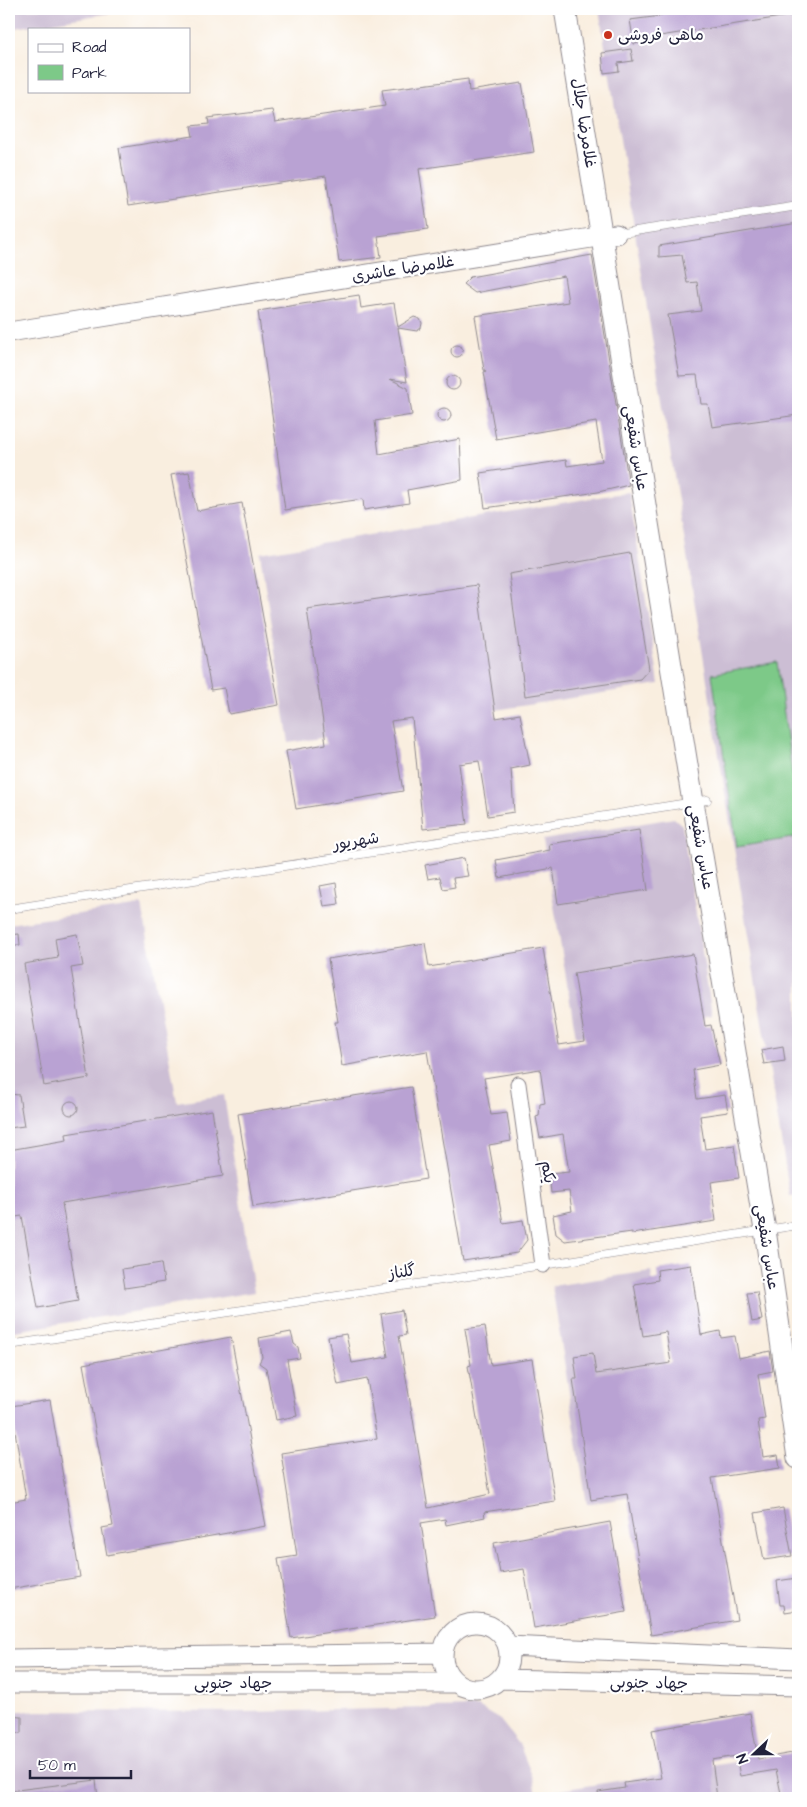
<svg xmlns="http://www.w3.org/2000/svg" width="807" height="1807" font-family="'Architects Daughter','Playpen Sans Arabic',sans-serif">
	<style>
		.industrial { fill: #ccbed4 }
		.green { fill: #7dc988; stroke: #507662 }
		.building { fill: #b9a2d3 }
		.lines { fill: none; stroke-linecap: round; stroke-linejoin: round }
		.service-casing { stroke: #8e888d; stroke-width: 9 }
		.minor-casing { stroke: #8e888d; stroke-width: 17 }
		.tertiary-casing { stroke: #8e888d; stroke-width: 21 }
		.secondary-casing { stroke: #8e888d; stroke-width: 23 }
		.service { stroke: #fff; stroke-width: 8 }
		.minor { stroke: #fff; stroke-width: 15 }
		.tertiary { stroke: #fff; stroke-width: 19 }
		.secondary { stroke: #fff; stroke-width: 21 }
		.poi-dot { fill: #c8321e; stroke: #fff; stroke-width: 2 }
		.labels { text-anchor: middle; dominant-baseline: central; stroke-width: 4.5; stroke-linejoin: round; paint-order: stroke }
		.poi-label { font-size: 16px; fill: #22223b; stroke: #fff; text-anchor: start }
		.street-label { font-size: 16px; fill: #22223b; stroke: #fff }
	</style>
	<rect width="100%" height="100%" fill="#fff"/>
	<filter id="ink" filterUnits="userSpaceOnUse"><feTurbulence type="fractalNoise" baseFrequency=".02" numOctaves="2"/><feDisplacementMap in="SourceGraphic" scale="10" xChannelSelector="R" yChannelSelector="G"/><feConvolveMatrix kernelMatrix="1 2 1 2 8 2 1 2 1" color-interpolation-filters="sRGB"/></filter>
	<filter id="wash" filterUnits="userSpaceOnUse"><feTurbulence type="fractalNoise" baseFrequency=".0096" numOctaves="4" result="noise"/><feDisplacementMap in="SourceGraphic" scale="20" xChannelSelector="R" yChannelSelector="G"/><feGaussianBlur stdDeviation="1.12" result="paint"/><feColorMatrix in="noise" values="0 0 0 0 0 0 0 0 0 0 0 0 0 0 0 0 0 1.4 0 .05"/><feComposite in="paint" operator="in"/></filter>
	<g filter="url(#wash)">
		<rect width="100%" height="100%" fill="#f9eedf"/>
		<!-- industrial -->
		<path class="industrial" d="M9 9H137L9 29Z
			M599 9H798V1195L790 1196Z
			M629 492 659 684 289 743 260 553Z
			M674 818 682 825 712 1015 576 1037 543 840Z
			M142 905 177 1102 224 1095 254 1292 9 1332V924Z
			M651 1271 685 1489 587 1504 552 1286Z
			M478 1707 500 1720 519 1744 533 1778 536 1794 798 1752V1798H9V1711L247 1712Z"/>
		<!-- green -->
		<path class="green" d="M777 662 798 818V837L737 847 712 674Z"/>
		<g id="blocks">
			<!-- building -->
			<path class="building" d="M660 9H793L794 15 660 36 661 40 634 44 630 20 661 16Z
				M631 49 633 61 618 63 619 71 604 73 602 53Z
				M468 79 469 91 522 83 534 152 419 169 428 229 378 236 381 257 339 262 326 176 128 206 119 148 193 136 191 126 209 124 208 118 272 110 275 122 385 106 382 90Z
				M798 223V415L712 427 708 404H701L697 375 679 376 668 315 701 311 697 282 687 283 682 255 659 257V246Z
				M592 255 629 485 598 492 485 508 480 473 566 460 567 466 602 461 596 422 496 439 484 372 486 371 484 370 475 316 568 302 564 276 475 293 463 284 470 277Z
				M359 295 361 308 394 303 398 327 414 317 420 319 422 323 421 328 417 331 398 328 407 382 390 379 408 388 412 415 375 421 379 454 460 439 462 480 407 490 409 503 364 510 363 499 285 510 258 311Z
				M451 351a6 6 0 1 1 12 0a6 6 0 1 1-12 0Z
				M446 383a7 7 0 1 1 14 0a7 7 0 1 1-14 0Z
				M437 415a7 7 0 1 1 14 0a7 7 0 1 1-14 0Z
				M189 472 197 511 242 503 279 705 229 714 224 688 211 690 171 475Z
				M630 553 649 669 640 679 525 696 509 574Z
				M477 585 496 718 520 714 530 765 511 769 514 812 488 816 479 761 459 764 467 824 423 829 412 718 391 721 403 791 296 809 286 751 326 744 307 609Z
				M639 830 648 890 558 904 553 868 499 878 496 860 550 850 549 844Z
				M464 858 468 876 453 878 455 887 443 889 440 877 428 879 425 865Z
				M336 883 339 904 324 906 320 886Z
				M19 934 20 945H10L9 935Z
				M77 934 83 966 71 968 89 1078 44 1086 24 964 58 958 55 938Z
				M425 943 429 967 543 948 559 1045 585 1041 574 973 693 954 705 1026 711 1025 720 1065 693 1070 697 1099 725 1095 728 1112 700 1116 705 1149 734 1145 739 1178 711 1182 716 1221 632 1234V1232L565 1241 556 1234 553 1215 572 1211 569 1191 551 1193 549 1174 569 1172 563 1134 540 1138 536 1117 539 1116 540 1104 545 1103 540 1069 484 1078 491 1115 507 1113 511 1141 489 1145 503 1223 523 1220 527 1240 517 1253 463 1261 427 1051 342 1066 335 1022H338L328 959Z
				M783 1046 785 1061 764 1064 761 1050Z
				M411 1087 426 1179 253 1207 238 1114Z
				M9 1094 19 1095 24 1126 9 1128Z
				M64 1108a7 7 0 1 1 14 0a7 7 0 1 1-14 0Z
				M212 1110 223 1176 62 1203 78 1301 38 1308 22 1216 9 1218V1150L67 1140 66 1134Z
				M161 1263 164 1282 125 1288 122 1269Z
				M691 1265 701 1335 720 1331 721 1338 735 1336 739 1358 770 1351 773 1371 758 1374 765 1419 758 1420 763 1457 778 1455 780 1468 712 1478 737 1620 651 1635 627 1494 591 1500 573 1379H577L574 1356 593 1353 596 1374 671 1363 666 1332 643 1336 634 1284 658 1280 657 1270Z
				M757 1292 762 1320 752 1322 747 1293Z
				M402 1310 406 1335 399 1336 428 1508 490 1494 468 1366 471 1365 465 1329 485 1326 491 1365 532 1359 555 1501 484 1512 485 1517 446 1525 445 1519 421 1523 435 1616 291 1638 278 1559 297 1556 281 1453 377 1439 367 1379 338 1385 328 1337 346 1334 352 1363 388 1357 381 1314Z
				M291 1332 294 1344 298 1347 300 1358 287 1360 297 1416 276 1420 266 1368 259 1363 262 1357 259 1338Z
				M231 1337 266 1526 107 1555 102 1528 113 1526 83 1364Z
				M50 1400 80 1577 9 1589V1502L26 1499 11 1406Z
				M783 1508 792 1556 764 1560 755 1513Z
				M610 1522 626 1612 534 1628 524 1569 500 1573 494 1543Z
				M797 1578 798 1610 785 1612 784 1605H780L777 1581Z
				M750 1713 758 1759 798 1752V1798H782L776 1770 740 1776 736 1756 712 1760 717 1798H599L598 1792 625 1788 624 1783 661 1778 652 1730Z
				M9 1716 22 1717V1733L9 1732Z
				M96 1780 98 1798H9V1791Z"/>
		</g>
	</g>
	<g filter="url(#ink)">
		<use href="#blocks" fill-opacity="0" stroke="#8e888d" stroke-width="1"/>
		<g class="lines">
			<!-- service casing -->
			<g class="service-casing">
				<path id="service" d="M616 234 798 206
					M9 909 707 800
					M9 1345 543 1265 798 1225"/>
			</g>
			<!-- minor casing -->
			<g class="minor-casing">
				<path id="minor" d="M518 1084 543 1265"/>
			</g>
			<!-- tertiary casing -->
			<g class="tertiary-casing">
				<path id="tertiary" d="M9 332 616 234
					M443 1656a33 33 0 1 1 66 0a33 33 0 1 1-66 0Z
					M508 1646 798 1659
					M9 1659 443 1653
					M500 1679 798 1686
					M9 1683H457"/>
			</g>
			<!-- secondary casing -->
			<g class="secondary-casing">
				<path id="secondary" d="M565 9 693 802 765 1230 798 1458"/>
			</g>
			<!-- service -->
			<use href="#service" class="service"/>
			<!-- minor -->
			<use href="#minor" class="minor"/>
			<!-- tertiary -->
			<use href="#tertiary" class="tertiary"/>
			<!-- secondary -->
			<use href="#secondary" class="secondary"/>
		</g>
	</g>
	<!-- markers -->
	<circle class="poi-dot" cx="608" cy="35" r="5"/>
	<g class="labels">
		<!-- poi labels -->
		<g class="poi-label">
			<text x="618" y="35">ماهی فروشی</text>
		</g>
		<!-- street labels -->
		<g class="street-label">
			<text transform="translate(584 123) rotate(81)">غلامرضا جلال</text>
			<text transform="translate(403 269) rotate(-9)">غلامرضا عاشری</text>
			<text transform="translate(636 448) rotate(81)">عباس شفیعی</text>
			<text transform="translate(356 841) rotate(-9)">شهریور</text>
			<text transform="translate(701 847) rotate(80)">عباس شفیعی</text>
			<text transform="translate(548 1172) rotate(82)">یکم</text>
			<text transform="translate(767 1247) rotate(81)">عباس شفیعی</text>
			<text transform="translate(402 1272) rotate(-8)">گلناز</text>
			<text x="233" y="1683">جهاد جنوبی</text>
			<text transform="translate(649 1683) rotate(1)">جهاد جنوبی</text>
		</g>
	</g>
	<!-- margin -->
	<rect width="807" height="1807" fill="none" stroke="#fff" stroke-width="30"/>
	<!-- legend -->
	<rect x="28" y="28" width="162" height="65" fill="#ffffff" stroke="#a7a7b1"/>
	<rect x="38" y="44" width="25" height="8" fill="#ffffff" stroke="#a7a7b1"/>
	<text x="72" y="52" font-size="15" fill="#22223b">Road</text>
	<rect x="38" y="65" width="25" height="15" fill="#7dc988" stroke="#a7a7b1"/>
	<text x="72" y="78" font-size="15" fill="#22223b">Park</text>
	<!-- north arrow -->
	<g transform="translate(754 1754) rotate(248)" stroke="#ffffff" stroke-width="4" paint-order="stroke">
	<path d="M0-4L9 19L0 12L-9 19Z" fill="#22223b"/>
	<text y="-8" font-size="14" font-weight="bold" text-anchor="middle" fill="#22223b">N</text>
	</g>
	<!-- scale -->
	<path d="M30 1770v8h101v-8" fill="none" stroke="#22223b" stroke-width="2.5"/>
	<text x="38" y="1770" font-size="15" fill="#22223b" stroke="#ffffff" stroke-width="4" paint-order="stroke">50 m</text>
</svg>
